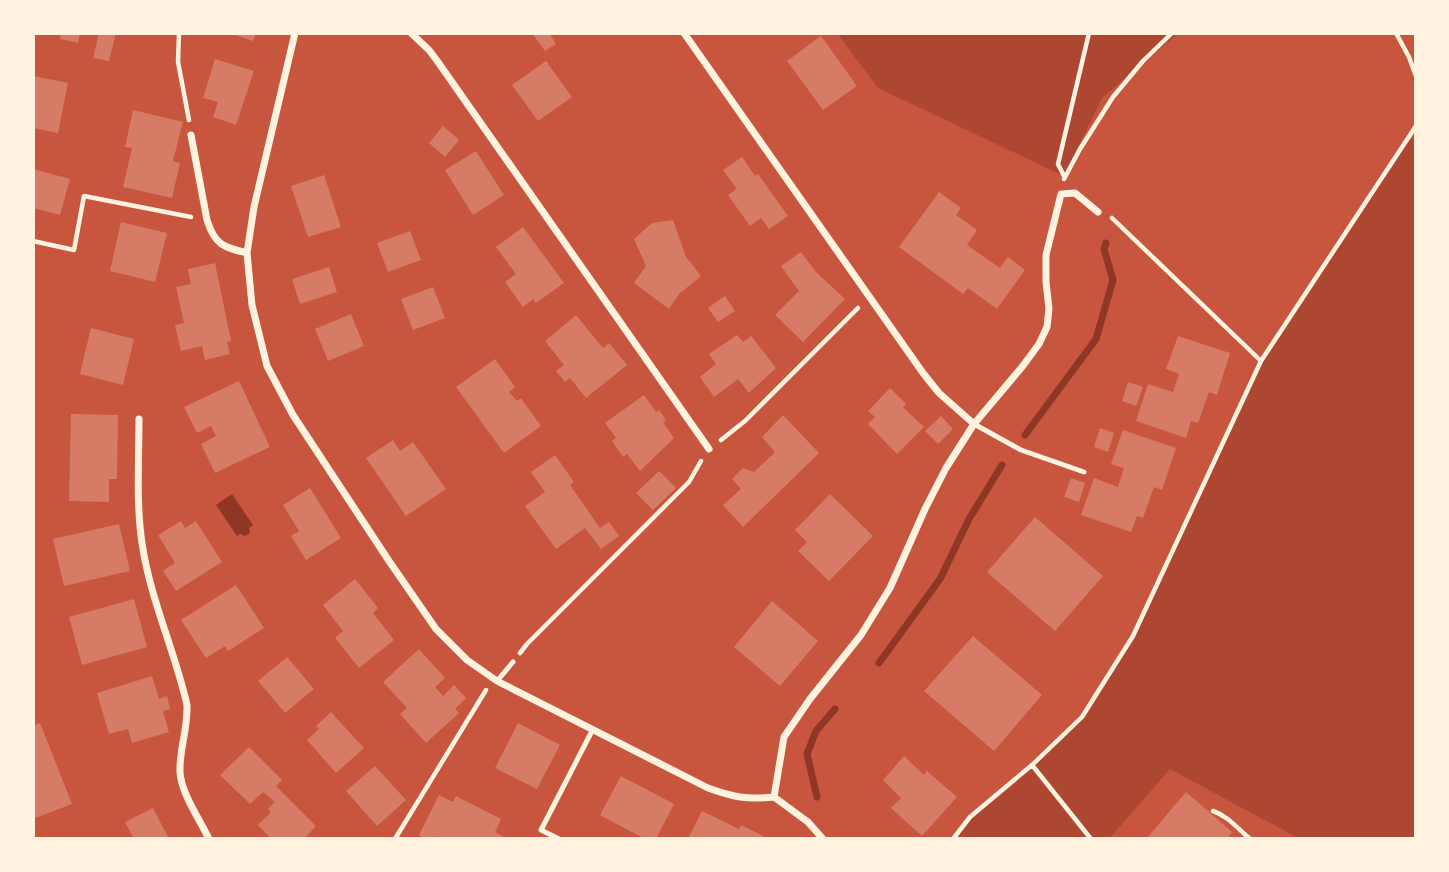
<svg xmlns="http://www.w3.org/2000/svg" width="1449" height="872" font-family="Figtree,sans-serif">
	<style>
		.green { fill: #ae4732 }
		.water { fill: #8f3625 }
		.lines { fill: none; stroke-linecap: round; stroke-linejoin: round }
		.stream { stroke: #8f3625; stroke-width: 7 }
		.building { fill: #d67c66 }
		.path { stroke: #fff3e0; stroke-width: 4.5 }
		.service { stroke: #fff3e0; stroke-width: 5 }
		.minor { stroke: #fff3e0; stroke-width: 7 }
	</style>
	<rect width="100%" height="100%" fill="#c8553d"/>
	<!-- green -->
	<path class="green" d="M837 33H1179L1102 98 1064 176 878 88Z
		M1409 136 1416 141V839H1300L1170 769 1109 839H956L970 817 1032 765 1082 717 1133 636 1261 361Z"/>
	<!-- water -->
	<path class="water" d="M232 494 253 525 249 528 250 533 245 536 240 534 237 536 216 505Z"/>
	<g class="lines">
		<!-- stream -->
		<path class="stream" d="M1025 435 1096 339 1113 280 1104 249 1106 243
			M879 663 940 579 969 519 1002 465
			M817 797 807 754 816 731 835 709"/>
	</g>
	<!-- building -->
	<path class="building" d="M61 33H80L78 43 60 39Z
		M99 33H116L109 61 93 58Z
		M230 33H256L253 41Z
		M532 33H549L556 44 545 51Z
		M821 36 857 86 823 110 787 61Z
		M215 59 254 71 236 125 213 117 218 102 203 98Z
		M546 61 572 97 538 121 512 85Z
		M33 76 68 83 58 133 33 128Z
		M133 110 183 122 173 161 180 163 172 198 123 187 132 148 125 147Z
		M443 126 459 140 445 157 429 143Z
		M476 151 504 195 473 215 445 170Z
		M742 157 755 176 758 174 788 216 769 229 761 218 750 226 728 195 737 189 723 170Z
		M33 169 70 179 60 215 33 208Z
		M324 175 341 227 308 237 291 186Z
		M939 192 961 208 956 215 977 230 967 245 1000 268 1008 257 1025 270 997 309 968 288 963 294 899 247Z
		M673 220 686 257 701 276 679 294 669 309 634 283 646 266 634 239 652 223Z
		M121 222 167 233 155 282 110 271Z
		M523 227 564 283 536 303 533 299 523 307 505 282 516 274 496 247Z
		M410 231 421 260 388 272 377 243Z
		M801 252 816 272 845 299 803 342 775 315 799 291 781 266Z
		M215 263 231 341 227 342 230 354 205 360 202 346 181 351 175 325 184 323 176 287 191 284 188 269Z
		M329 267 337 292 300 304 292 279Z
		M433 287 445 318 413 330 401 299Z
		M725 296 735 311 718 322 708 308Z
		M351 314 364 346 328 361 315 329Z
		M576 315 603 348 609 343 627 365 586 398 570 378 565 382 556 371 564 365 545 341Z
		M91 328 134 339 123 385 80 374Z
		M737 335 743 342 751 336 776 368 749 393 738 379 714 397 700 377 716 364 709 354Z
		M1178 336 1230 353 1217 395 1209 392 1198 423 1191 421 1186 438 1136 421 1148 384 1173 392 1179 374 1166 369Z
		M495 359 515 387 509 392 517 401 521 398 541 426 504 453 456 387Z
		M239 381 270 447 215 473 201 444 216 436 211 426 197 433 184 407Z
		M1128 382 1143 387 1136 406 1122 401Z
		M890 388 906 404 903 407 924 427 897 454 868 424 875 417 868 411Z
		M644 395 656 412 659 410 666 420 663 422 674 438 640 471 627 454 623 457 612 441 616 438 605 423Z
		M71 414 118 415 117 479H109V502L69 501Z
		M783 415 819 453 743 527 723 505 741 489 732 479 743 468 754 472 775 452 762 437Z
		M941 416 953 429 938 444 925 431Z
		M1100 428 1114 433 1108 452 1094 447Z
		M1123 430 1176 448 1162 490 1154 487 1143 518 1137 516 1131 532 1081 515 1094 478 1118 487 1124 468 1111 464Z
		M393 440 400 451 413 442 446 489 406 516 366 458Z
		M555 455 574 482 570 485 600 528 609 522 619 536 601 549 585 528 556 549 525 506 545 492 531 472Z
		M659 471 676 488 653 510 636 493Z
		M1071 478 1085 483 1079 502 1064 497Z
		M310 488 341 538 306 560 291 536 299 531 283 505Z
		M830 494 873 536 829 581 798 551 807 542 795 530Z
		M1035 517 1103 576 1055 631 987 572Z
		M181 521 185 528 196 521 222 562 176 591 163 571 175 563 158 535Z
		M119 524 130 571 64 586 53 539Z
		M355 579 378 608 373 613 394 640 359 668 335 638 343 631 323 605Z
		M236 585 264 628 228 651 225 646 206 658 181 620Z
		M134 599 147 647 82 665 69 617Z
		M772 601 818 641 780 686 734 647Z
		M973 636 1042 695 994 751 924 691Z
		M419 649 445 678 435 687 443 696 454 685 466 698 455 709 459 713 426 743 400 714 407 708 383 682Z
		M287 657 314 689 285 713 258 681Z
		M152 676 159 699 167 696 170 709 163 711 169 732 132 743 128 729 109 734 97 693Z
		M331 712 364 748 336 773 307 740 319 729 316 726Z
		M40 723 72 804 33 819V726Z
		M518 723 560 745 537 789 495 768Z
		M249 747 282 780 276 786 316 826 304 839H271L258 825 271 812 268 809 275 802 263 792 250 804 220 775Z
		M904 756 924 775 927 771 957 797 922 836 891 808 901 798 883 780Z
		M375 766 406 800 377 826 346 791Z
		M621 776 674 804 656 839H645L600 815Z
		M1186 792 1232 832 1227 839H1146Z
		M439 795 453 802 456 796 501 819 495 832 507 839H443L437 836 435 839H425L419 835Z
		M153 808 169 839H134L125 822Z
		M702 811 739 829 741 825 769 839H688Z"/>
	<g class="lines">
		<!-- path -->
		<path class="path" d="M179 33 178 62 189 120
			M1396 33 1409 57 1416 76
			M1064 176 1058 164 1089 33
			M1064 179 1080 149 1113 97 1143 61 1172 33
			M33 241 74 250 84 196 191 217
			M1261 361 1416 126
			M721 440 745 421 858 308
			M520 653 527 644 689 482 701 461
			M1032 765 1091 839
			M1213 811C1228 816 1238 829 1250 839
			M395 839 486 690
			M953 839 970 817 1032 765 1082 717 1133 636 1261 361 1112 218"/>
		<!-- service -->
		<path class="service" d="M974 424 1021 450 1084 472
			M497 681 513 662
			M559 839 541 830 593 729"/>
		<!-- minor -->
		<path class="minor" d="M295 33 254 207 247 253 252 305 267 366 293 415 389 561 436 629 467 660 497 681 708 788C733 797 747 800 774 797L808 822 823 839
			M411 33 429 50 438 62 709 449
			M684 33 923 373 939 393 974 424
			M191 135 207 220C215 245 223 247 247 253
			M139 419C139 460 136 503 142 543 150 599 175 651 187 705 188 729 179 750 180 772 181 793 200 820 209 839
			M774 797 784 737 810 699 861 635 890 588 925 509 946 468 974 424 1022 367 1039 344 1047 327 1049 309 1046 282V255L1061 194 1075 193 1098 212"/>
	</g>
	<!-- border -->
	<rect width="1449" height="872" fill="none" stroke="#fff3e0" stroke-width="70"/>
</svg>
